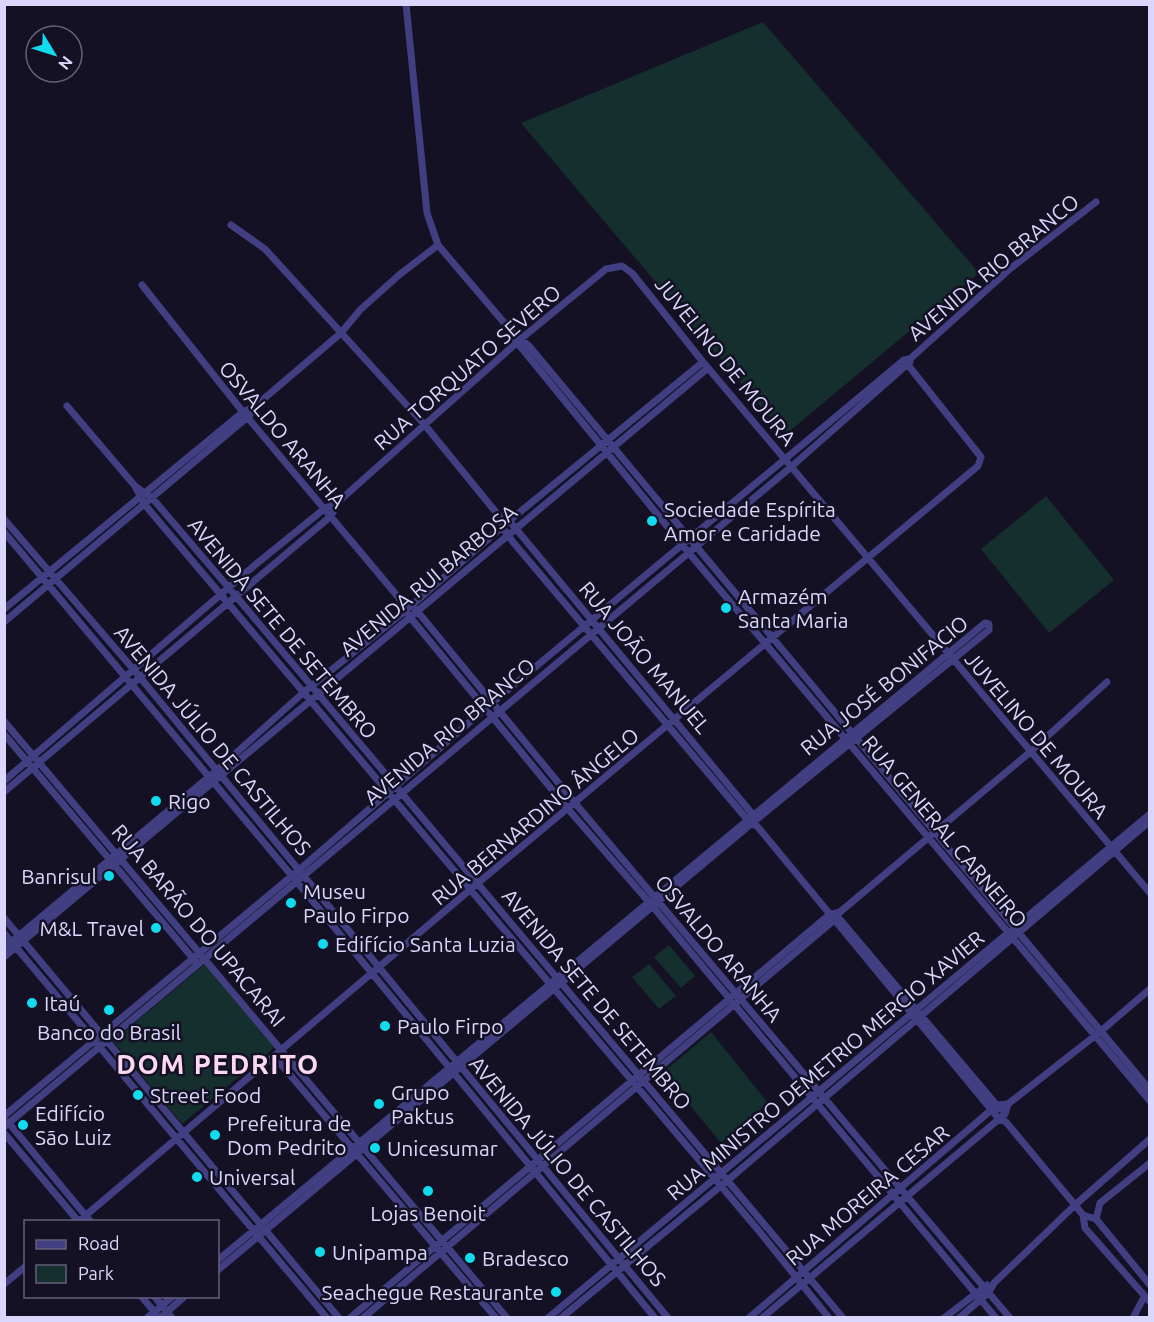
<svg xmlns="http://www.w3.org/2000/svg" width="1154" height="1322" font-family="Ubuntu,sans-serif">
	<style>
		.green { fill: #142f2d }
		.lines { fill: none; stroke-linecap: round; stroke-linejoin: round }
		.minor { stroke: #413f81; stroke-width: 7 }
		.poi-dot { fill: #11dbef; stroke: #141125; stroke-width: 2 }
		.labels { text-anchor: middle; dominant-baseline: central; stroke-width: 5; stroke-linejoin: round; paint-order: stroke }
		.street-label { font-size: 21px; fill: #dbd7fc; stroke: #141125 }
		.poi-label { font-size: 21px; fill: #dbd7fc; stroke: #141125; text-anchor: start }
		.district-label { font-size: 27px; font-weight: bold; letter-spacing: 1.5px; fill: #fcd9f0; stroke: #141125 }
	</style>
	<rect width="100%" height="100%" fill="#141125"/>
	<!-- green -->
	<path class="green" d="M763 22 979 273 785 435 521 123Z
		M1046 496 1114 580 1049 633 981 549Z
		M669 945 695 976 681 988 654 957Z
		M205 964 275 1047 182 1124 113 1041Z
		M649 964 676 996 659 1009 632 977Z
		M711 1032 768 1103 721 1143 663 1072Z"/>
	<g class="lines">
		<!-- minor -->
		<path class="minor" d="M406 4 427 213 438 245 512 332 529 346 1150 1090
			M231 225 265 249 424 424 499 516 502 527 513 542 751 824 757 826 999 1119 1006 1122 1075 1205 1083 1215 1085 1228 1150 1302
			M142 285 243 412 399 598 405 611 568 809 648 901 996 1318
			M515 340 689 553 1150 1101
			M67 406 135 486 153 499 235 595 843 1318
			M135 486 145 505 759 1231 829 1318
			M4 519 134 670 668 1318
			M512 524 754 816
			M4 532 297 882 655 1318
			M402 601 412 605 418 612 575 803 1010 1318
			M4 609 243 412 254 407 341 333 360 310 399 275 438 245
			M4 622 250 415
			M4 721 507 1318
			M4 734 196 962
			M4 781 255 565 324 509 338 502 522 338 606 269 622 266 632 273 703 362 1150 893
			M4 792 331 516 338 502
			M837 916 1000 1109
			M4 918 339 1318
			M4 933 327 1318
			M4 948 216 771 304 692 405 611 509 521 703 362
			M4 957 708 368
			M274 1056 496 1318
			M4 1116 299 870 486 708 904 360 911 358 1011 268 1096 202
			M8 1122 91 1222
			M4 1127 791 467 910 362
			M4 1133 79 1222
			M1083 1215 1096 1219 1150 1285
			M1096 1219 1100 1203 1150 1163
			M78 1222 478 883 978 466 981 457 904 360
			M218 1260 985 623 989 624V630L751 824 218 1270
			M4 1284 26 1266
			M141 1296 157 1315
			M154 1296 172 1318
			M147 1318 173 1296
			M160 1318 185 1296
			M350 1318 829 915 840 912
			M363 1318 833 921 840 912 1029 753 1107 682
			M548 1318 1150 814
			M561 1318 728 1180 1150 821
			M749 1318 997 1105 1008 1104 1101 1031 1150 989
			M762 1318 1005 1114 1008 1104
			M944 1318 987 1285
			M959 1318 989 1292 994 1283 1075 1205 1150 1139
			M1133 1318 1144 1297"/>
	</g>
	<!-- markers -->
	<g class="poi-dot">
		<circle cx="652" cy="521" r="6"/>
		<circle cx="726" cy="608" r="6"/>
		<circle cx="156" cy="801" r="6"/>
		<circle cx="109" cy="876" r="6"/>
		<circle cx="291" cy="903" r="6"/>
		<circle cx="156" cy="928" r="6"/>
		<circle cx="323" cy="944" r="6"/>
		<circle cx="32" cy="1003" r="6"/>
		<circle cx="109" cy="1010" r="6"/>
		<circle cx="385" cy="1026" r="6"/>
		<circle cx="138" cy="1095" r="6"/>
		<circle cx="379" cy="1104" r="6"/>
		<circle cx="23" cy="1125" r="6"/>
		<circle cx="215" cy="1135" r="6"/>
		<circle cx="375" cy="1148" r="6"/>
		<circle cx="197" cy="1177" r="6"/>
		<circle cx="428" cy="1191" r="6"/>
		<circle cx="320" cy="1252" r="6"/>
		<circle cx="470" cy="1258" r="6"/>
		<circle cx="556" cy="1292" r="6"/>
	</g>
	<g class="labels">
		<!-- street labels -->
		<g class="street-label">
			<text transform="translate(993 267) rotate(-40)">AVENIDA RIO BRANCO</text>
			<text transform="translate(726 361) rotate(51)">JUVELINO DE MOURA</text>
			<text transform="translate(467 367) rotate(-41)">RUA TORQUATO SEVERO</text>
			<text transform="translate(283 434) rotate(50)">OSVALDO ARANHA</text>
			<text transform="translate(428 580) rotate(-40)">AVENIDA RUI BARBOSA</text>
			<text transform="translate(283 628) rotate(50)">AVENIDA SETE DE SETEMBRO</text>
			<text transform="translate(645 657) rotate(50)">RUA JOÃO MANUEL</text>
			<text transform="translate(884 685) rotate(-39)">RUA JOSÉ BONIFACIO</text>
			<text transform="translate(449 731) rotate(-40)">AVENIDA RIO BRANCO</text>
			<text transform="translate(1037 735) rotate(50)">JUVELINO DE MOURA</text>
			<text transform="translate(213 740) rotate(50)">AVENIDA JÚLIO DE CASTILHOS</text>
			<text transform="translate(535 816) rotate(-40)">RUA BERNARDINO ÂNGELO</text>
			<text transform="translate(945 831) rotate(50)">RUA GENERAL CARNEIRO</text>
			<text transform="translate(199 925) rotate(50)">RUA BARÃO DO UPACARAI</text>
			<text transform="translate(719 948) rotate(50)">OSVALDO ARANHA</text>
			<text transform="translate(597 999) rotate(50)">AVENIDA SETE DE SETEMBRO</text>
			<text transform="translate(825 1065) rotate(-40)">RUA MINISTRO DEMETRIO MERCIO XAVIER</text>
			<text transform="translate(568 1171) rotate(50)">AVENIDA JÚLIO DE CASTILHOS</text>
			<text transform="translate(867 1195) rotate(-40)">RUA MOREIRA CESAR</text>
		</g>
		<!-- poi labels -->
		<g class="poi-label">
			<text x="664" y="509">Sociedade Espírita<tspan x="664" dy="24">Amor e Caridade</tspan></text>
			<text x="738" y="596">Armazém<tspan x="738" dy="24">Santa Maria</tspan></text>
			<text x="168" y="801">Rigo</text>
			<text x="97" y="876" text-anchor="end">Banrisul</text>
			<text x="303" y="891">Museu<tspan x="303" dy="24">Paulo Firpo</tspan></text>
			<text x="144" y="928" text-anchor="end">M&amp;L Travel</text>
			<text x="335" y="944">Edifício Santa Luzia</text>
			<text x="44" y="1003">Itaú</text>
			<text x="397" y="1026">Paulo Firpo</text>
			<text x="109" y="1032" text-anchor="middle">Banco do Brasil</text>
			<text x="391" y="1092">Grupo<tspan x="391" dy="24">Paktus</tspan></text>
			<text x="150" y="1095">Street Food</text>
			<text x="35" y="1113">Edifício<tspan x="35" dy="24">São Luiz</tspan></text>
			<text x="227" y="1123">Prefeitura de<tspan x="227" dy="24">Dom Pedrito</tspan></text>
			<text x="387" y="1148">Unicesumar</text>
			<text x="209" y="1177">Universal</text>
			<text x="428" y="1213" text-anchor="middle">Lojas Benoit</text>
			<text x="332" y="1252">Unipampa</text>
			<text x="482" y="1258">Bradesco</text>
			<text x="544" y="1292" text-anchor="end">Seachegue Restaurante</text>
		</g>
		<!-- district labels -->
		<g class="district-label">
			<text x="218" y="1064">DOM PEDRITO</text>
		</g>
	</g>
	<!-- border -->
	<rect width="1154" height="1322" fill="none" stroke="#dbd7fc" stroke-width="12"/>
	<!-- legend -->
	<rect x="24" y="1220" width="195" height="78" fill="#141125" stroke="#64607b" stroke-width="1.5"/>
	<rect x="36" y="1240" width="30" height="9" fill="#413f81" stroke="#64607b" stroke-width="1.5"/>
	<text x="78" y="1250" font-size="18" fill="#dbd7fc">Road</text>
	<rect x="36" y="1265" width="30" height="18" fill="#142f2d" stroke="#64607b" stroke-width="1.5"/>
	<text x="78" y="1280" font-size="18" fill="#dbd7fc">Park</text>
	<!-- north arrow -->
	<g transform="translate(54 54) rotate(128)"><circle r="28" fill="#141125" stroke="#64607b" stroke-width="1.5"/>
	<path d="M0-4.5L10 22L0 15L-10 22Z" fill="#11dbef"/>
	<text y="-9" font-size="16" font-weight="bold" text-anchor="middle" fill="#dbd7fc">N</text>
	</g>
</svg>
